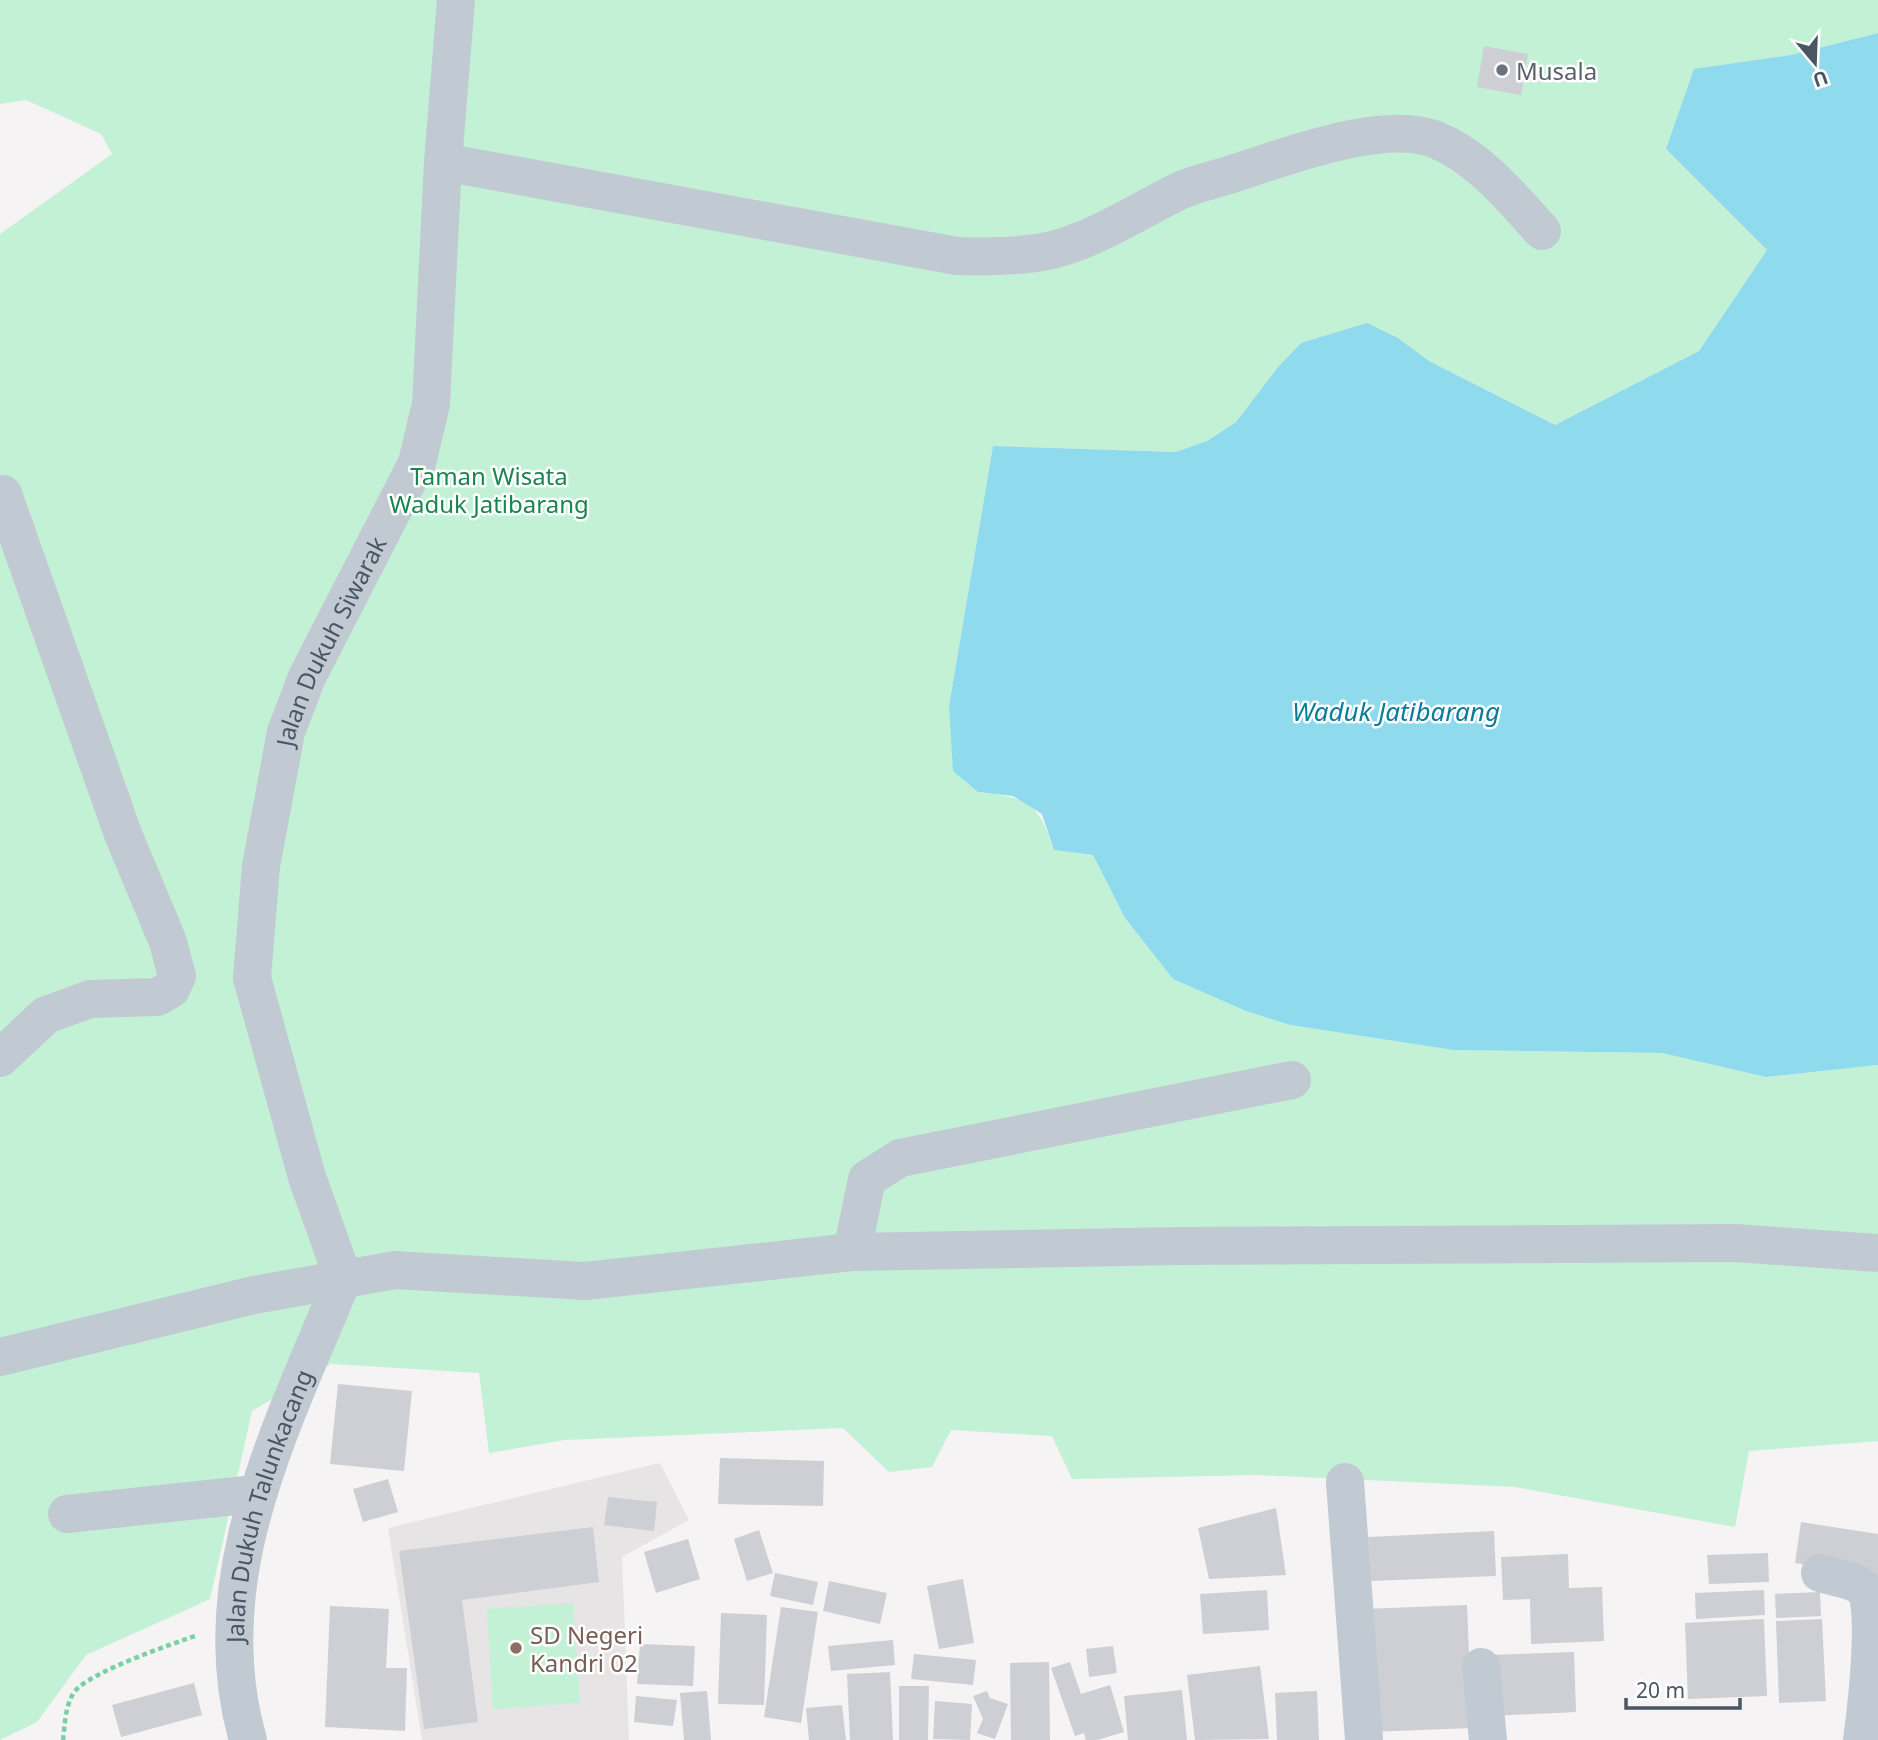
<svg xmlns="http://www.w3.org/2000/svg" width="1878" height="1740" font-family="'Noto Sans',sans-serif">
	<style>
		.education { fill: #e6e4e5 }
		.green { fill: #c3f1d5 }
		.water { fill: #90daee }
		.building { fill: #cdcfd5 }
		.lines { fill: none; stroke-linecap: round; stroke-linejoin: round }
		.path { stroke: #7ad0a6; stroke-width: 4.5; stroke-dasharray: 5 3.5; stroke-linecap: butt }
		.minor { stroke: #c1cad2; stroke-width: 38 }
		.worship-dot { fill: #6b7280; stroke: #fff; stroke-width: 2.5 }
		.education-dot { fill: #8d6e63; stroke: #fff; stroke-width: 2.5 }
		.labels { text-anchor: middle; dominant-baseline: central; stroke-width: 5; stroke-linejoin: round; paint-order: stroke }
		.worship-label { font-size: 24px; fill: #5b616d; stroke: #fff; text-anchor: start }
		.park-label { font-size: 24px; fill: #17864f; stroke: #fff }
		.street-label { font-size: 24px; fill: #4a5661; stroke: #fff }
		.education-label { font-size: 24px; fill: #785e54; stroke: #fff; text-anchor: start }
		.water-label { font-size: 26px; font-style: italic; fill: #0c7c9b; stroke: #fff }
	</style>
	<rect width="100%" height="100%" fill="#f5f3f3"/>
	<!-- education -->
	<path class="education" d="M660 1463 689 1520 622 1557 629 1740H422L388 1528Z"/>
	<!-- green -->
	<path class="green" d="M0 0H1878V33L1792 55 1666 149 1767 250 1699 351 1555 425 1429 361 1398 338 1301 343 1278 367 1236 422 1207 441 1176 452 993 446 949 706 978 792C1029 798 1037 801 1054 850L1093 855 1125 918 1173 979 1246 1011 1290 1025 1453 1050 1662 1053 1766 1077 1878 1065V1441L1749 1451 1735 1527 1515 1487 1257 1475 1072 1479 1052 1436 951 1430 932 1467 889 1472 843 1428 565 1440 489 1453 479 1373 331 1364 252 1411 210 1599 86 1655 37 1722 0 1740V234L112 154 101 134 26 100 0 104Z
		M573 1603 580 1703 493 1709 487 1609Z"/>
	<!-- water -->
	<path class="water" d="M1878 33V1065L1766 1077 1662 1053 1453 1050 1290 1025 1246 1011 1173 979 1125 918 1093 855 1054 850 1042 814 1013 796 978 792 953 771 949 706 993 446 1176 452 1207 441 1236 422 1278 367 1301 343 1367 323 1398 338 1429 361 1555 425 1699 351 1767 250 1666 149 1694 69 1791 55Z"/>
	<!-- building -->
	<path class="building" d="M1484 46 1528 54 1521 95 1477 87Z
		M338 1384 412 1391 404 1471 330 1464Z
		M720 1458 824 1461 823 1506 718 1504Z
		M388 1479 398 1512 363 1522 353 1489Z
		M608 1497 657 1502 654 1531 604 1525Z
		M1276 1508 1286 1575 1209 1579 1198 1528Z
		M1801 1522 1878 1534V1577L1795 1563Z
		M593 1527 599 1582 462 1600 478 1722 424 1729 399 1551Z
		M759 1530 773 1573 747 1581 734 1539Z
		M1494 1531 1496 1576 1371 1581 1368 1537Z
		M688 1539 700 1579 656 1593 644 1552Z
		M1768 1553 1769 1582 1709 1584 1707 1555Z
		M1568 1554 1569 1588 1602 1587 1604 1641 1531 1644 1530 1599 1503 1600 1501 1557Z
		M775 1573 818 1582 813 1605 770 1596Z
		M963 1579 974 1643 939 1649 927 1586Z
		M829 1581 887 1593 880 1624 823 1611Z
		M1267 1590 1269 1630 1203 1634 1200 1594Z
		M1764 1590 1765 1615 1696 1619 1695 1593Z
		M1820 1592 1821 1616 1776 1618 1775 1594Z
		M1467 1605 1472 1728 1369 1732 1364 1609Z
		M330 1606 389 1609 386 1668H407L405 1731 325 1727Z
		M781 1607 818 1612 801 1723 764 1717Z
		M721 1613 767 1615 764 1705 718 1704Z
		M1764 1619 1767 1696 1688 1699 1685 1623Z
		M1822 1619 1826 1701 1779 1703 1776 1621Z
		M893 1640 895 1665 831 1671 828 1646Z
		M640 1644 695 1646 693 1686 637 1684Z
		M1113 1646 1117 1673 1089 1677 1086 1649Z
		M1574 1652 1576 1712 1490 1716 1487 1655Z
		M914 1654 976 1660 973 1685 911 1679Z
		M1049 1662 1050 1740H1011L1010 1663Z
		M1070 1662 1081 1694 1110 1685 1124 1732 1097 1740H1086L1084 1733 1075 1736 1051 1668Z
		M1260 1666 1269 1739 1195 1740 1187 1675Z
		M890 1672 893 1740H850L847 1674Z
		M194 1683 202 1715 121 1737 112 1705Z
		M899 1686H929L928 1740H899Z
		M1182 1690 1187 1740H1128L1124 1696Z
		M707 1691 711 1740H684L680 1693Z
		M987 1691 990 1698 1008 1704 995 1739 977 1733 983 1719 973 1696Z
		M1317 1691 1319 1740H1277L1275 1693Z
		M636 1696 677 1700 673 1726 634 1722Z
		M935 1701 972 1704 970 1740 933 1739Z
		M842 1705 846 1740H809L806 1708Z"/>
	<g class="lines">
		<!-- path -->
		<path class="path" d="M63 1740C65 1724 65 1700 78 1688 99 1669 169 1645 198 1635"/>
		<!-- minor -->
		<g class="minor">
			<path d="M443 162 957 256C987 257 1022 257 1052 250 1096 239 1137 212 1177 192 1196 183 1218 179 1238 172 1288 156 1383 120 1434 139 1478 156 1511 197 1542 231"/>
			<path d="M0 1058 46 1015 90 999 157 997 171 989 177 976 168 942 123 834 3 494"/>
			<path d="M852 1252 867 1179 900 1158 1292 1080"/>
			<path id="s1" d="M343 1278 307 1177 252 978 261 866 286 732 307 677 417 463 431 404 443 162 456 0"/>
			<path d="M0 1357 254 1295 395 1270 585 1281 852 1252 1179 1246 1735 1243 1878 1253"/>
			<path d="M1345 1482 1364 1740"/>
			<path d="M67 1514 255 1494"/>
			<path d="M1820 1573C1832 1577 1857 1580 1865 1590 1878 1609 1866 1711 1862 1740"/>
			<path d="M1481 1667 1488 1740"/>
			<path id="s2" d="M248 1740C201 1577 283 1426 343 1278"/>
		</g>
	</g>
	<!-- markers -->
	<circle class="worship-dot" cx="1502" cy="70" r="7"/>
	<circle class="education-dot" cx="516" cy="1648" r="7"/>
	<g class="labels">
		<!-- worship labels -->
		<g class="worship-label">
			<text x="1516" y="70">Musala</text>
		</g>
		<!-- park labels -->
		<g class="park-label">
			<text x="489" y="475">Taman Wisata<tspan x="489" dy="28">Waduk Jatibarang</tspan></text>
		</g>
		<!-- street labels -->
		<g class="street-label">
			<text stroke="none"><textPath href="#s1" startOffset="663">Jalan Dukuh Siwarak</textPath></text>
			<text stroke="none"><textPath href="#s2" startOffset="240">Jalan Dukuh Talunkacang</textPath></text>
		</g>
		<!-- education labels -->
		<g class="education-label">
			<text x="530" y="1634">SD Negeri<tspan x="530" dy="28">Kandri 02</tspan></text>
		</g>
		<!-- water labels -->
		<g class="water-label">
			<text x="1396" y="711">Waduk Jatibarang</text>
		</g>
	</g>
	<!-- north arrow -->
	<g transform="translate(1815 63) rotate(161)" stroke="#ffffff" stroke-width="5" paint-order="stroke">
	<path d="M0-5L12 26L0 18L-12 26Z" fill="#4a5661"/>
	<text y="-10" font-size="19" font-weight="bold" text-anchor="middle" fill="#4a5661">U</text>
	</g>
	<!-- scale -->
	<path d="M1626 1698v10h114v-10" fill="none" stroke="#4a5661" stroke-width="3.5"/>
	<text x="1636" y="1698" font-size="21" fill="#4a5661" stroke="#ffffff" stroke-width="5" paint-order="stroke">20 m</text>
</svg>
